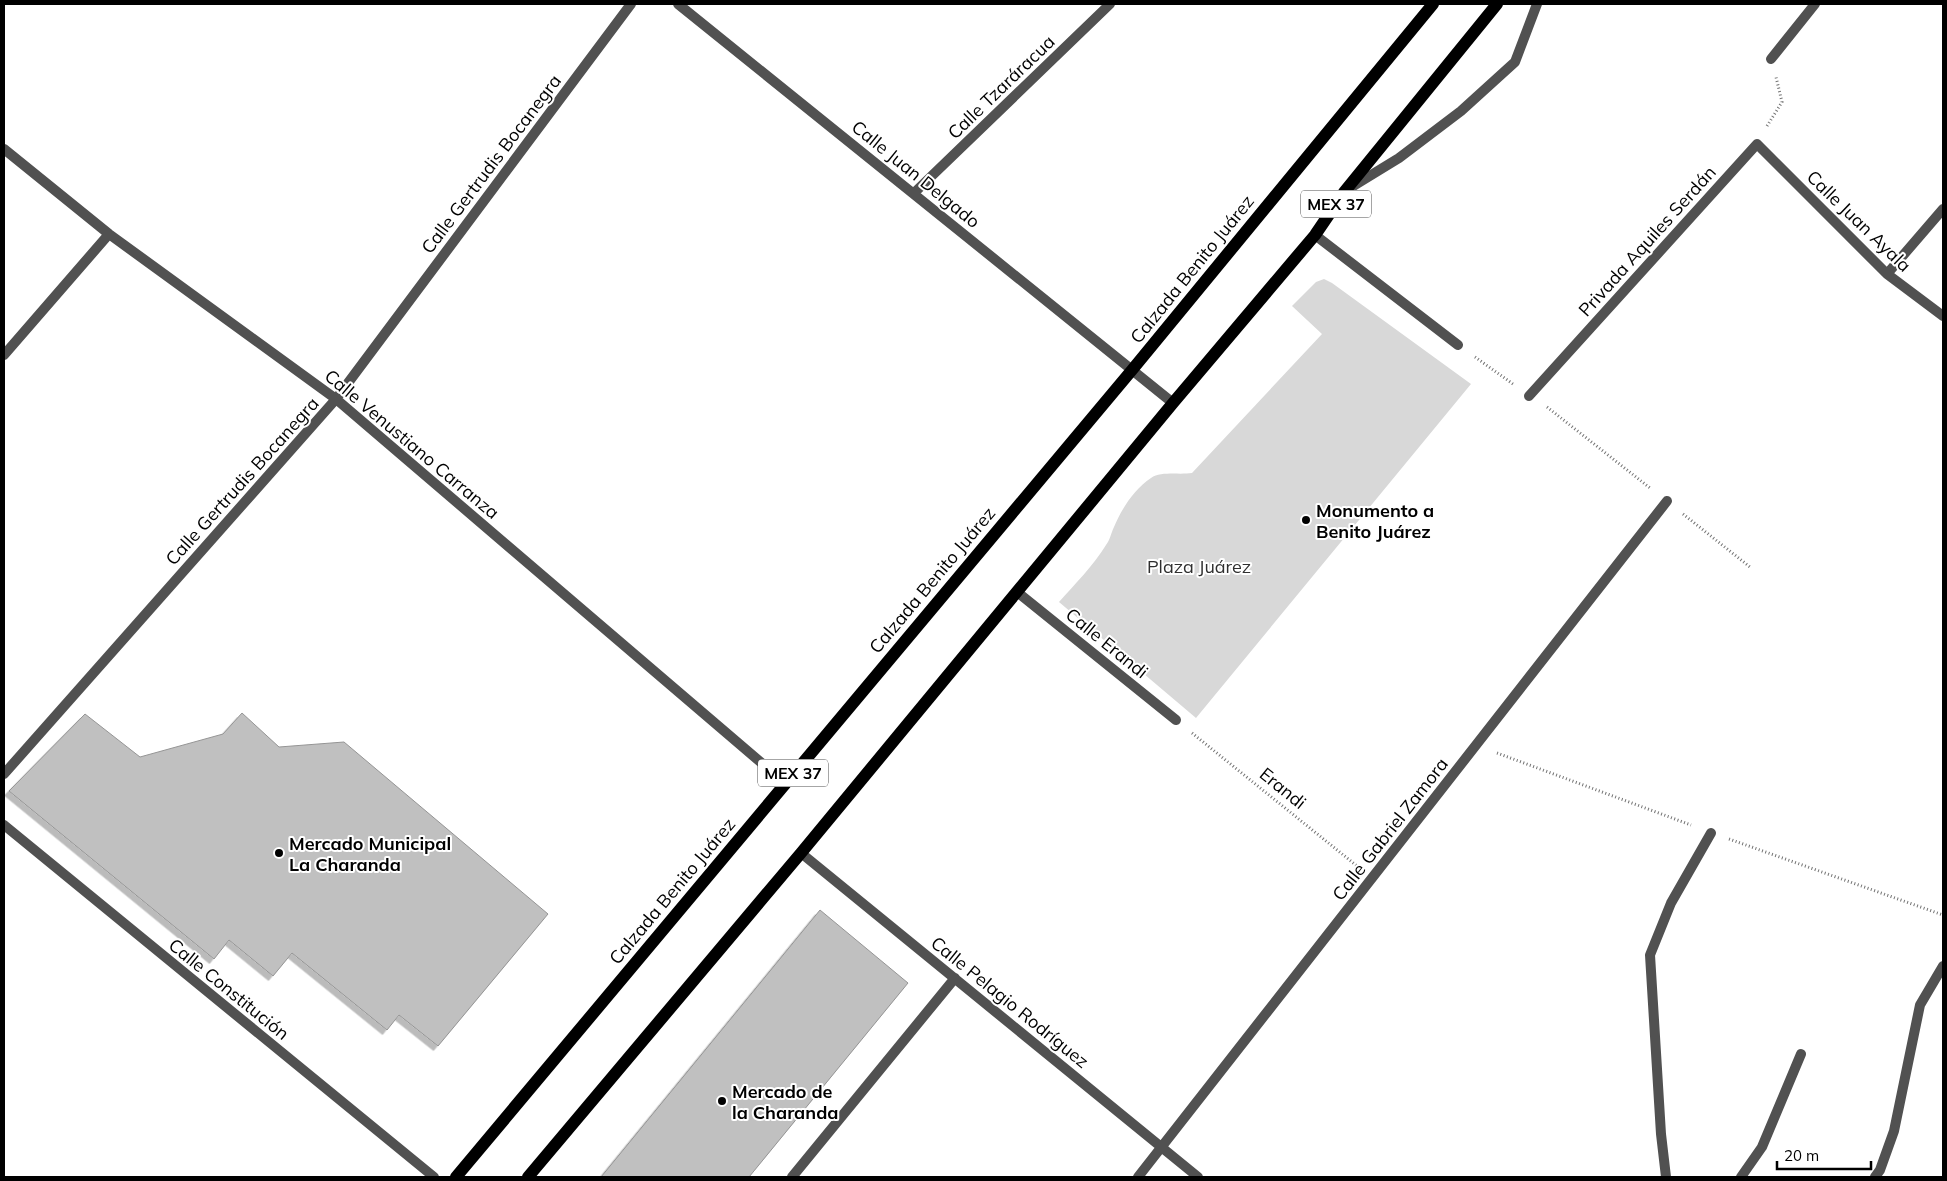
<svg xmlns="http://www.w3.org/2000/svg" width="1947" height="1181" font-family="Mulish,sans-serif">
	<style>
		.green { fill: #d8d8d8 }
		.building { fill: #c0c0c0; stroke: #959595; filter: url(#shadow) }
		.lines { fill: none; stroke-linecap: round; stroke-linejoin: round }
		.path { stroke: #737373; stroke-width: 3; stroke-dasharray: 1 2.5; stroke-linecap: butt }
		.minor { stroke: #515151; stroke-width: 10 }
		.primary { stroke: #000; stroke-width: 12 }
		.poi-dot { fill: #000; stroke: #fff; stroke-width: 2 }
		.labels { text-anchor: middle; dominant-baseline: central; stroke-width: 4; stroke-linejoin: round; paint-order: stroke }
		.shield { fill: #fff; stroke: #4c4c4c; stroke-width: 1 }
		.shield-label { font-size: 16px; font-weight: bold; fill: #000 }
		.street-label { font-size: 18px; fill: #000; stroke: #fff }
		.poi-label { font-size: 18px; font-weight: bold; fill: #000; stroke: #fff; text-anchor: start }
		.park-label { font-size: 18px; fill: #2f2f2f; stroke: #fff }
	</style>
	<defs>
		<filter id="shadow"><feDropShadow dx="-4.5" dy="4.5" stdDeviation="0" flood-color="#0004"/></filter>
	</defs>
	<rect width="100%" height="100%" fill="#fff"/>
	<!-- green -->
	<path class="green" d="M1324 279 1332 283 1471 384 1196 718 1059 602C1075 584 1093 566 1106 545 1110 540 1111 533 1114 527 1121 510 1134 489 1151 478 1161 471 1179 475 1192 473L1322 334 1292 306 1316 282Z"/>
	<!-- building -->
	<path class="building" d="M242 713 279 747 344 742 548 914 438 1046 399 1015 387 1030 292 953 273 976 229 940 214 959 9 791 85 714 140 757 223 734Z
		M820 910 908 983 749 1177H601Z"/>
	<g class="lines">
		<!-- path -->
		<path class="path" d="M1767 126 1782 102 1776 77
			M1475 357 1513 384
			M1547 407 1650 488
			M1683 514 1750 567
			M1192 733 1357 866
			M1497 753 1691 825
			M1729 839 1943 915"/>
		<!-- minor -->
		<path class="minor" d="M678 4 1173 403
			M1771 59 1815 4
			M4 149 109 234 336 399 785 783
			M1350 188 1399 158 1461 111 1515 62 1537 4
			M914 193 1110 4
			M1315 235 1458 345
			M1887 274 1943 209
			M4 355 109 234
			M1529 396 1757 144 1887 274 1943 316
			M1017 592 1176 720
			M4 774 336 399 631 4
			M4 825 434 1177
			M801 853 1198 1177
			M792 1177 955 978
			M1138 1177 1667 501
			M1666 1177 1661 1134 1650 955 1671 903 1711 833
			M1741 1177 1762 1147 1801 1054
			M1875 1177 1880 1170 1894 1131 1920 1005 1943 966"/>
		<!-- primary -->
		<path class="primary" d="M456 1177 1132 370 1433 4
			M528 1177 801 853 1173 403 1315 235 1345 191 1497 4"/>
	</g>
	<!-- markers -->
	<g class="poi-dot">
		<circle cx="1306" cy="520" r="5"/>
		<circle cx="279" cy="853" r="5"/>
		<circle cx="722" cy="1101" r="5"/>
	</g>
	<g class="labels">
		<!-- shield labels -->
		<g class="shield">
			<rect x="1301" y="190.5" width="70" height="27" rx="4"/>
			<rect x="758" y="759.5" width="70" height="27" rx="4"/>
		</g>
		<g class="shield-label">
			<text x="1336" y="204">MEX 37</text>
			<text x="793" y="773">MEX 37</text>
		</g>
		<!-- street labels -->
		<g class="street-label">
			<text transform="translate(1001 87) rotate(-44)">Calle Tzaráracua</text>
			<text transform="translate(491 164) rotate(-53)">Calle Gertrudis Bocanegra</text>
			<text transform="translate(916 174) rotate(39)">Calle Juan Delgado</text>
			<text transform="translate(1859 221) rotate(44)">Calle Juan Ayala</text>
			<text transform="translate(1647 241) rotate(-48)">Privada Aquiles Serdán</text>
			<text transform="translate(1192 269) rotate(-51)">Calzada Benito Juárez</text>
			<text transform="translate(412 444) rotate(40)">Calle Venustiano Carranza</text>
			<text transform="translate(242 481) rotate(-48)">Calle Gertrudis Bocanegra</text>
			<text transform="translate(932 580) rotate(-50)">Calzada Benito Juárez</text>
			<text transform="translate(1107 643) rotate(39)">Calle Erandi</text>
			<text transform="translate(1283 788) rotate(39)">Erandi</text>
			<text transform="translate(1390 829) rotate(-52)">Calle Gabriel Zamora</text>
			<text transform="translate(672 891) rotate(-50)">Calzada Benito Juárez</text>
			<text transform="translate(229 989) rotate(39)">Calle Constitución</text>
			<text transform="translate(1010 1002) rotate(39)">Calle Pelagio Rodríguez</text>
		</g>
		<!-- poi labels -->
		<g class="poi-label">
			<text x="1316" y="510">Monumento a<tspan x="1316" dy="21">Benito Juárez</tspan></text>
			<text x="289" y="843">Mercado Municipal<tspan x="289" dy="21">La Charanda</tspan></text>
			<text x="732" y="1091">Mercado de<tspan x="732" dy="21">la Charanda</tspan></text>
		</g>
		<!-- park labels -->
		<g class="park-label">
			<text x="1199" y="566">Plaza Juárez</text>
		</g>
	</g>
	<!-- border -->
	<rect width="1947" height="1181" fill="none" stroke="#000000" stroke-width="10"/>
	<!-- scale -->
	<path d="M1777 1161v8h94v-8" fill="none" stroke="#000000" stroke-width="2.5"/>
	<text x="1784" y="1161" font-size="15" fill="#000000" stroke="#ffffff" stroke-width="4" paint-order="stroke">20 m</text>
</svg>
